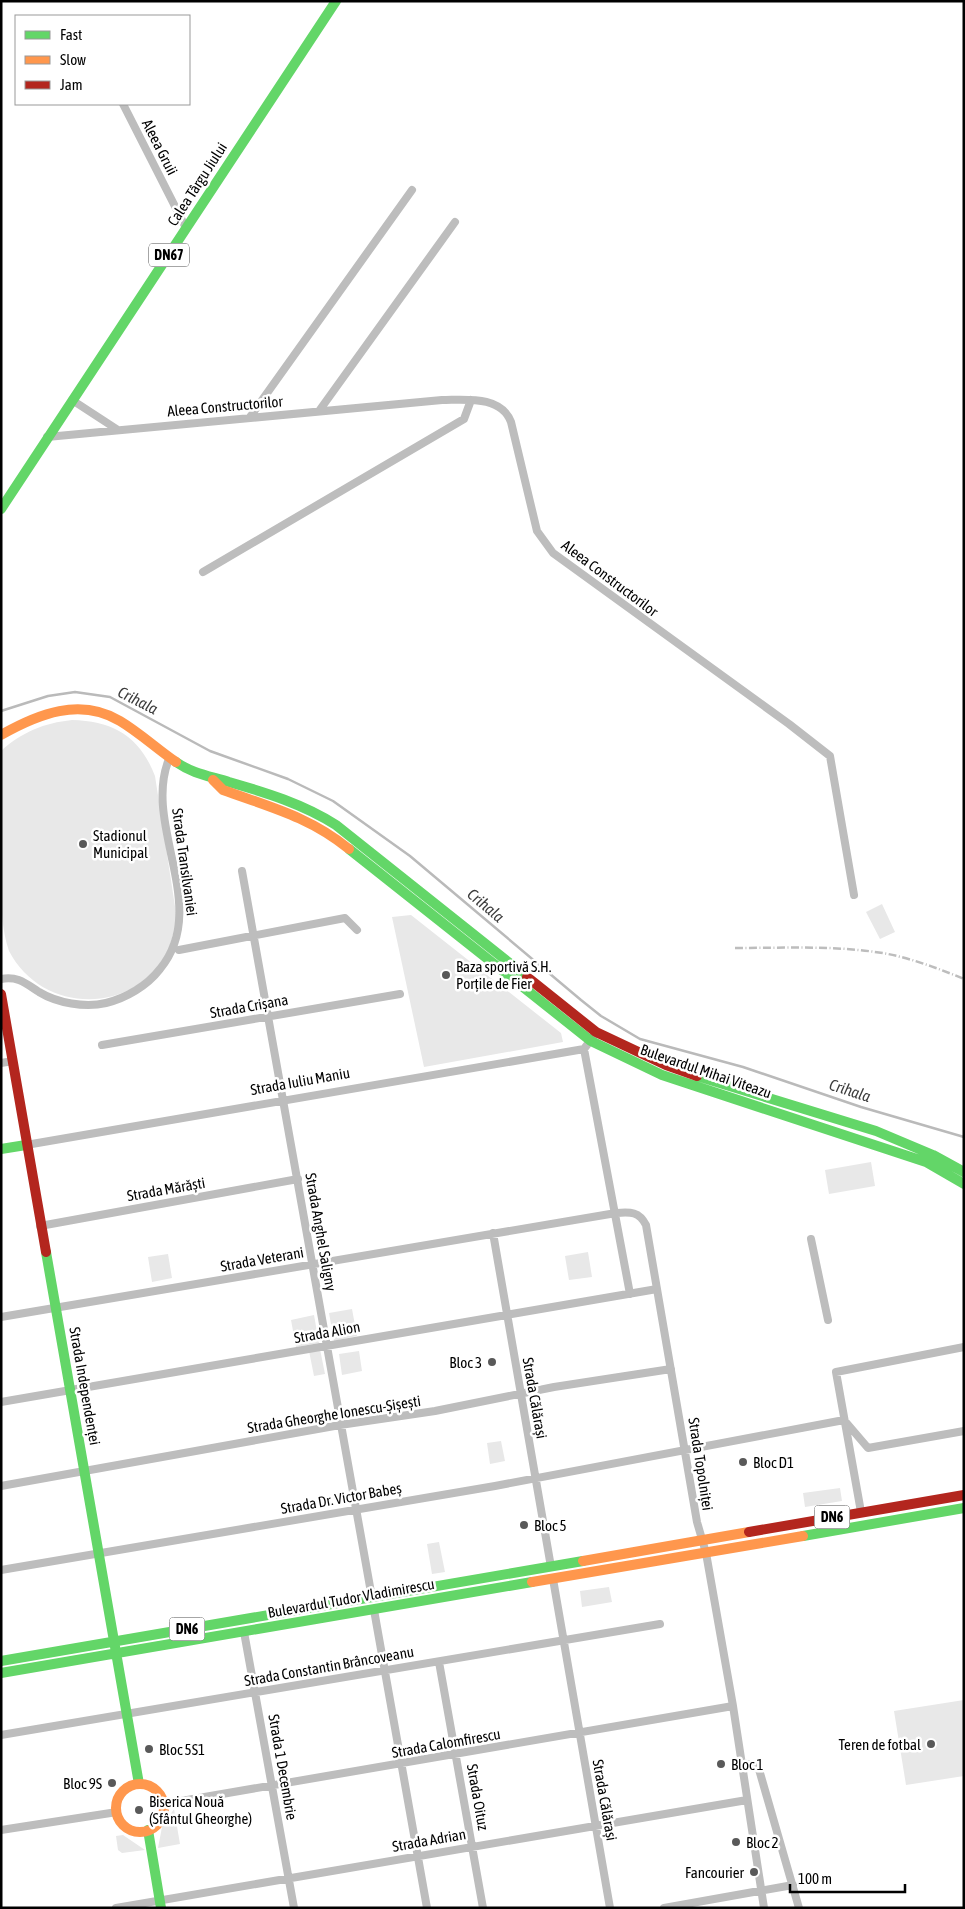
<svg xmlns="http://www.w3.org/2000/svg" width="965" height="1909" font-family="'Asap Condensed',sans-serif">
	<style>
		.green { fill: #e8e8e8 }
		.lines { fill: none; stroke-linecap: round; stroke-linejoin: round }
		.stream { stroke: #bababa; stroke-width: 2.5 }
		.street { stroke: #bdbdbd; stroke-width: 8 }
		.fast { stroke: #63d668; stroke-width: 10 }
		.slow { stroke: #ff974d; stroke-width: 10 }
		.jam { stroke: #b3261e; stroke-width: 10 }
		.rail { stroke: #bdbdbd; stroke-width: 2.5; stroke-dasharray: 8 2.5 1 2.5; stroke-linecap: butt }
		.poi-dot { fill: #595959; stroke: #fff; stroke-width: 2 }
		.labels { text-anchor: middle; dominant-baseline: central; stroke-width: 5; stroke-linejoin: round; paint-order: stroke }
		.shield { fill: #fff; stroke: #4c4c4c; stroke-width: 1 }
		.shield-label { font-size: 14px; font-weight: bold; fill: #000 }
		.street-label { font-size: 15px; fill: #000; stroke: #fff }
		.poi-label { font-size: 15px; fill: #000; stroke: #fff; text-anchor: start }
		.water-label { font-size: 16px; font-style: italic; fill: #3d3d3d; stroke: #fff }
	</style>
	<rect width="100%" height="100%" fill="#fff"/>
	<!-- green -->
	<path class="green" d="M72 720C114 721 140 737 155 776L176 913C175 926 173 938 168 950 136 1016 42 1015 9 951 0 925 1 893 1 865 1 827 1 789 1 751 22 732 44 723 72 720Z
		M882 904 895 932 880 939 866 912Z
		M411 915 561 1033 563 1042 424 1067 392 917Z
		M871 1162 875 1186 829 1194 825 1170Z
		M588 1252 592 1277 569 1280 565 1256Z
		M168 1254 172 1278 152 1282 148 1257Z
		M352 1309 357 1336 334 1341 329 1313Z
		M314 1315 319 1343 296 1347 291 1320Z
		M320 1349 325 1374 314 1376 309 1351Z
		M359 1351 362 1371 342 1375 339 1354Z
		M501 1441 505 1461 490 1464 487 1443Z
		M840 1488 842 1501 805 1507 803 1493Z
		M439 1542 445 1572 432 1574 427 1544Z
		M609 1587 612 1602 582 1607 580 1591Z
		M964 1700V1776L906 1785 894 1711Z
		M174 1809 180 1844 158 1848 162 1827Z
		M123 1835 145 1850 122 1853 118 1850 116 1836Z"/>
	<g class="lines">
		<!-- stream -->
		<path class="stream" d="M1 711 48 696 75 692 110 697 210 751 288 779 333 801 410 856 581 1000 601 1016 640 1039 743 1067 861 1107 964 1137"/>
		<!-- street -->
		<path class="street" d="M123 104 186 228
			M72 400 118 430
			M319 411 455 222
			M250 417 412 190
			M47 437 442 400C465 400 501 395 511 422L537 531 553 553 789 724 830 756 854 895
			M203 572 464 419 471 400
			M242 871 372 1598
			M179 950 345 918 357 930
			M1 979C18 976 25 983 39 992 57 1003 85 1008 106 1003 126 998 147 986 160 969 211 907 142 825 169 759
			M102 1045 400 994
			M584 1049 630 1294
			M1 1063 13 1061
			M26 1145 584 1049 593 1037
			M40 1226 298 1179
			M493 1233 551 1567
			M811 1239 828 1320
			M1 1317 616 1213C630 1212 639 1211 646 1225L697 1522 706 1553 733 1706 764 1908
			M1 1402 657 1289
			M1 1486 340 1425 435 1411 554 1387 671 1369
			M861 1512 836 1372 964 1347
			M1 1570 495 1486 844 1420 868 1448 964 1431
			M553 1579 610 1908
			M374 1610 427 1908
			M244 1632 294 1908
			M439 1662 483 1908
			M1 1735 660 1624
			M741 1763 758 1766 799 1908
			M164 1804 733 1706
			M1 1830 117 1812
			M116 1908 747 1800
			M664 1908 793 1885"/>
		<!-- fast -->
		<path class="fast" d="M1 509 336 1
			M176 762C193 774 210 776 229 782 267 793 303 804 336 825L527 977
			M349 849 591 1041 662 1075 926 1162 964 1184
			M697 1076 876 1131 933 1155 964 1172
			M1 1149 26 1145
			M46 1252 139 1784
			M803 1536 964 1508
			M1 1661 583 1561
			M1 1673 532 1582
			M148 1830 161 1908"/>
		<!-- slow -->
		<path class="slow" d="M1 735C38 714 80 697 120 721 140 733 157 749 176 762
			M213 780 223 790C270 807 310 817 349 849
			M583 1561 749 1532
			M532 1582 803 1536
			M116 1808a24 24 0 1 1 48 0a24 24 0 1 1-48 0Z"/>
		<!-- jam -->
		<path class="jam" d="M527 977 596 1032 666 1065 697 1076
			M1 994 46 1252
			M749 1532 964 1495"/>
		<!-- rail -->
		<path class="rail" d="M735 948C786 948 838 945 888 954 913 959 940 969 964 979"/>
	</g>
	<!-- markers -->
	<g class="poi-dot">
		<circle cx="83" cy="844" r="5"/>
		<circle cx="446" cy="975" r="5"/>
		<circle cx="492" cy="1362" r="5"/>
		<circle cx="743" cy="1462" r="5"/>
		<circle cx="524" cy="1525" r="5"/>
		<circle cx="931" cy="1744" r="5"/>
		<circle cx="149" cy="1749" r="5"/>
		<circle cx="721" cy="1764" r="5"/>
		<circle cx="112" cy="1783" r="5"/>
		<circle cx="139" cy="1810" r="5"/>
		<circle cx="736" cy="1842" r="5"/>
		<circle cx="754" cy="1872" r="5"/>
	</g>
	<g class="labels">
		<!-- shield labels -->
		<g class="shield">
			<rect x="149" y="243.5" width="40" height="23" rx="4"/>
			<rect x="814.5" y="1505.5" width="35" height="23" rx="4"/>
			<rect x="169.5" y="1617.5" width="35" height="23" rx="4"/>
		</g>
		<g class="shield-label">
			<text x="169" y="255">DN67</text>
			<text x="832" y="1517">DN6</text>
			<text x="187" y="1629">DN6</text>
		</g>
		<!-- street labels -->
		<g class="street-label">
			<text transform="translate(160 147) rotate(63)">Aleea Gruii</text>
			<text transform="translate(197 184) rotate(-57)">Calea Târgu Jiului</text>
			<text transform="translate(225 406) rotate(-5)">Aleea Constructorilor</text>
			<text transform="translate(610 578) rotate(37)">Aleea Constructorilor</text>
			<text transform="translate(185 862) rotate(82)">Strada Transilvaniei</text>
			<text transform="translate(249 1006) rotate(-10)">Strada Crișana</text>
			<text transform="translate(706 1071) rotate(19)">Bulevardul Mihai Viteazu</text>
			<text transform="translate(300 1081) rotate(-10)">Strada Iuliu Maniu</text>
			<text transform="translate(166 1189) rotate(-10)">Strada Mărăști</text>
			<text transform="translate(321 1232) rotate(80)">Strada Anghel Saligny</text>
			<text transform="translate(262 1259) rotate(-10)">Strada Veterani</text>
			<text transform="translate(327 1332) rotate(-10)">Strada Alion</text>
			<text transform="translate(85 1386) rotate(80)">Strada Independenței</text>
			<text transform="translate(535 1398) rotate(80)">Strada Călărași</text>
			<text transform="translate(334 1414) rotate(-9)">Strada Gheorghe Ionescu-Șișești</text>
			<text transform="translate(701 1464) rotate(81)">Strada Topolniței</text>
			<text transform="translate(341 1498) rotate(-10)">Strada Dr. Victor Babeș</text>
			<text transform="translate(351 1598) rotate(-10)">Bulevardul Tudor Vladimirescu</text>
			<text transform="translate(329 1666) rotate(-10)">Strada Constantin Brâncoveanu</text>
			<text transform="translate(446 1743) rotate(-10)">Strada Calomfirescu</text>
			<text transform="translate(283 1767) rotate(80)">Strada 1 Decembrie</text>
			<text transform="translate(478 1797) rotate(80)">Strada Oituz</text>
			<text transform="translate(605 1800) rotate(80)">Strada Călărași</text>
			<text transform="translate(429 1840) rotate(-10)">Strada Adrian</text>
		</g>
		<!-- poi labels -->
		<g class="poi-label">
			<text x="93" y="835">Stadionul<tspan x="93" dy="17">Municipal</tspan></text>
			<text x="456" y="966">Baza sportivă S.H.<tspan x="456" dy="17">Porțile de Fier</tspan></text>
			<text x="482" y="1362" text-anchor="end">Bloc 3</text>
			<text x="753" y="1462">Bloc D1</text>
			<text x="534" y="1525">Bloc 5</text>
			<text x="921" y="1744" text-anchor="end">Teren de fotbal</text>
			<text x="159" y="1749">Bloc 5S1</text>
			<text x="731" y="1764">Bloc 1</text>
			<text x="102" y="1783" text-anchor="end">Bloc 9S</text>
			<text x="149" y="1801">Biserica Nouă<tspan x="149" dy="17">(Sfântul Gheorghe)</tspan></text>
			<text x="746" y="1842">Bloc 2</text>
			<text x="744" y="1872" text-anchor="end">Fancourier</text>
		</g>
		<!-- water labels -->
		<g class="water-label">
			<text transform="translate(138 700) rotate(27)">Crihala</text>
			<text transform="translate(486 905) rotate(40)">Crihala</text>
			<text transform="translate(850 1090) rotate(18)">Crihala</text>
		</g>
	</g>
	<!-- border -->
	<rect width="965" height="1909" fill="none" stroke="#000000" stroke-width="5"/>
	<!-- legend -->
	<rect x="15" y="15" width="175" height="90" fill="#ffffff" stroke="#999999"/>
	<rect x="25" y="31" width="25" height="8" fill="#63d668" stroke="#999999"/>
	<text x="60" y="40" font-size="15" fill="#000000">Fast</text>
	<rect x="25" y="56" width="25" height="8" fill="#ff974d" stroke="#999999"/>
	<text x="60" y="65" font-size="15" fill="#000000">Slow</text>
	<rect x="25" y="81" width="25" height="8" fill="#b3261e" stroke="#999999"/>
	<text x="60" y="90" font-size="15" fill="#000000">Jam</text>
	<!-- scale -->
	<path d="M790 1884v8h115v-8" fill="none" stroke="#000000" stroke-width="2.5"/>
	<text x="798" y="1884" font-size="15" fill="#000000" stroke="#ffffff" stroke-width="4" paint-order="stroke">100 m</text>
</svg>
